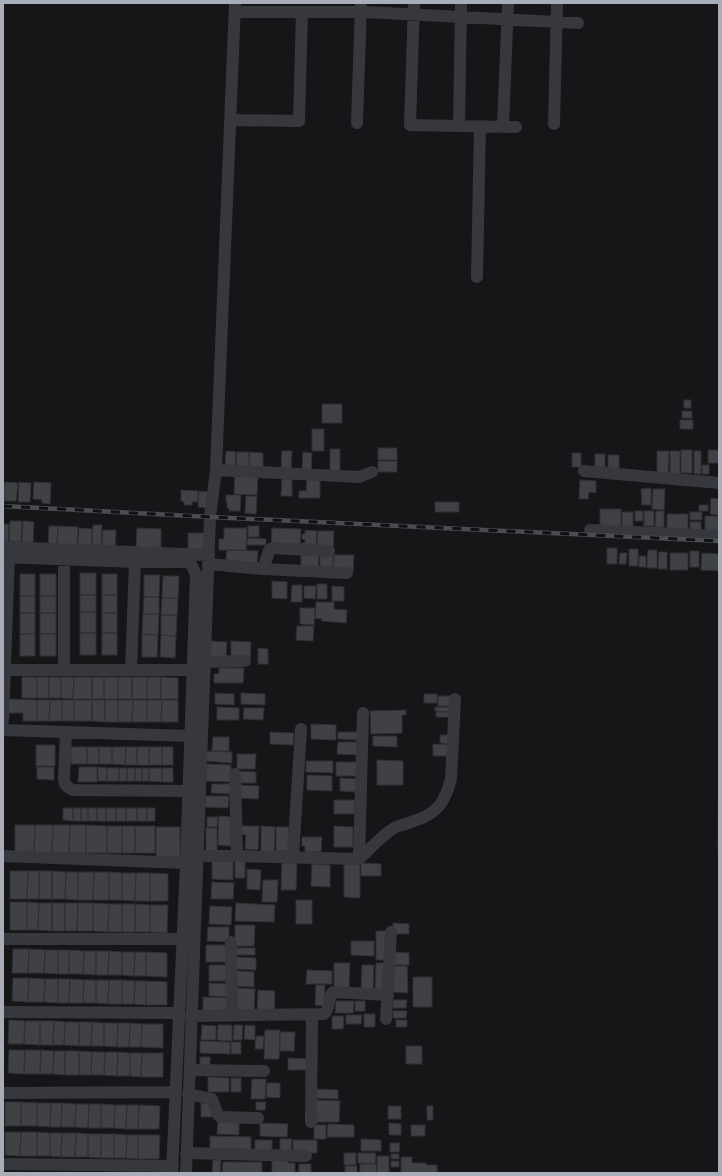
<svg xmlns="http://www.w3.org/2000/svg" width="722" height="1176" font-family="Manrope,sans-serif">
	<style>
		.building { fill: #404145; stroke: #303034 }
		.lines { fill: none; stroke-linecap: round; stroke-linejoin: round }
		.minor { stroke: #37383d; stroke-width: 12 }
		.rail-casing { stroke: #4a4c52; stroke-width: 4.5 }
		.rail { stroke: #111113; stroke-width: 3; stroke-dasharray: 9; stroke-linecap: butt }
	</style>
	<rect width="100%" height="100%" fill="#161618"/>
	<!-- building -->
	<path class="building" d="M684 400H691V408H684Z
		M322 404H342V423H322Z
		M682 411H692V418H682Z
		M680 420H693V429H680Z
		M312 429H324V451H312Z
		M378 448H397V460H378Z
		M330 449H340V475H330Z
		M681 450H692V473H681Z
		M708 450H719V463H708Z
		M226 451 236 452 235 468 225 467Z
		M282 451H292L291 470H281Z
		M657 451H669L668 474H657Z
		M670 451H680V474H670Z
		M694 451H701V474H694Z
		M237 452H249V469L236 468Z
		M250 452 263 453V469H249Z
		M303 452 312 453 311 472H302Z
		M572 453H581V467H572Z
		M595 454H605V470H595Z
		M608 455H619V469H608Z
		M378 461H397V472H378Z
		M702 465H709V474H702Z
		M235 474 258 476 257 495 234 494Z
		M282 479H292V496H281Z
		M307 479H320V498H299V491H306Z
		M580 480 596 481V493L589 492 588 499H579Z
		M4 482 18 483 16 501H4Z
		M19 482 31 483 30 502H18Z
		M34 482 51 483 50 504 42 503V500L33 499Z
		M651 488V505H642L641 489Z
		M653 489H665L664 510 652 509Z
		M181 490 198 491V502H192V505H184V502L181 501Z
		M199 491 211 492 210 508 198 507Z
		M226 495H241L240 511H229V508H227V502H226Z
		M246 496H257L256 514 245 513Z
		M711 498 719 499V515L710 514Z
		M435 502H459V512H435Z
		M699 505H708V511H699Z
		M600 509H621V526H600Z
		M635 511H643V521H635Z
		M644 511H654V526H644Z
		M656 511H664V527H655Z
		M622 512H633V527H622Z
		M690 512H702V520H690Z
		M667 514H688V532H667Z
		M705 516H719V534L705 533Z
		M10 521H22L21 542 9 541Z
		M23 521 34 522 33 543 22 542Z
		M690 522H701V533H690Z
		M3 524H9L8 541H3Z
		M93 525H102L101 547H92Z
		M49 526H58L57 545H48Z
		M58 526 78 527 77 546 57 545Z
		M248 526H259V537H248Z
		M79 528 92 529V546L78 545Z
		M137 528 161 529V550L136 549Z
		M224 528H247L246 550H219V539H224Z
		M272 528 301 529 300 548 271 547Z
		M103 530H116L115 547 102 546Z
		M305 530 317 531 316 549 301 548V543H305V540L302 539V534H305Z
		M318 531H334L333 549 317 548Z
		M188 533H205L204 550H188Z
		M247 538 266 539V545H247Z
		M607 548H617V564H607Z
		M629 549H638V566H629Z
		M227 550 258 551 257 564 226 560Z
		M648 550H657V568H647Z
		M690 551H699V567H690Z
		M301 552H319L318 568H301Z
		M659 552H667V569H658Z
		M620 553H627L626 564H619Z
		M670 553H688V570H670Z
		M702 553 719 554V571L701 570Z
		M320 554H333V572L320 571Z
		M334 555H354L353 572 333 571Z
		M639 556H646V567H639Z
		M80 573H96V595H80Z
		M20 574H35V596H20Z
		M40 574H56V596H40Z
		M102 574H117V595H102Z
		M144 575H160L159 597H144Z
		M163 576H179L178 598H162Z
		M272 581 287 582V599L272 598Z
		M317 584H327V599H317Z
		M292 585H302V602H291Z
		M304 586H316L315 599 304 598Z
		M332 586 344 587V601H332Z
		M80 595H96V612H80Z
		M102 595H117V613H102Z
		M20 596H35V613H20Z
		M40 596H56V613H40Z
		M144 597H159V614H143Z
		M162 598H178L177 615H161Z
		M316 602H334V609L347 610 346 623 322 621V619L315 618Z
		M300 608H315L314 625 300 624Z
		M80 612H96V633H80Z
		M20 613H35V634H20Z
		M40 613H56V634H40Z
		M102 613H117V633H102Z
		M143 614H159L158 635 142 634Z
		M161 615H177L176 636 161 635Z
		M297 626H314L313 641 296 640Z
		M80 633H96V655H80Z
		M102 633H117V655H102Z
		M20 634H35V656H20Z
		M40 634H56V656H40Z
		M142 634 158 635 157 657H142Z
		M161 635 176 636 175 658 160 657Z
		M210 641 227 642 226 660 209 659Z
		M231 641 251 642 250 659 231 658Z
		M258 648 268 649V664H258Z
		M219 668H244L243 683H214V674H219Z
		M22 677H37V698H22Z
		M37 677H49V698H37Z
		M49 677H61V698H49Z
		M61 677H74L73 699 61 698Z
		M74 677H92V699H73Z
		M92 677H104V699H92Z
		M104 677H118V699H104Z
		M118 677H132V699H118Z
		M132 677H147V699H132Z
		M147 677H161V699H147Z
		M161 677 178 678V699H161Z
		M215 693 234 694V705L215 704Z
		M241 693 265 694V705L241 704Z
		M424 694H437V703H424Z
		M438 696H452V706H438Z
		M8 699 37 700V721H23V713H8Z
		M37 700H50L49 721H37Z
		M50 700H62V721H49Z
		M62 700H74V721H62Z
		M74 700H92V721H74Z
		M92 700H105V722L92 721Z
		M105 700H118V722H105Z
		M118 700H133L132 722H118Z
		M133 700H147V722H132Z
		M147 700H162L161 722H147Z
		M162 700H178V722H161Z
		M217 707 239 708V720H217Z
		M435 707H451V712L435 711Z
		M244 708H264L263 720 243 719Z
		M406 710V715H402V733L371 734 370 711Z
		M436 712H450V717H436Z
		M311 724 336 725V740L311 739Z
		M270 732 294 733 293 745 270 744Z
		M338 732H360V740L338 739Z
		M719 734V850H718Z
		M440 735H452V744L440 743Z
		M373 736H396L397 738V747L373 746Z
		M213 737H229V751H212Z
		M338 742H358V755L337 754Z
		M433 744 452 745V756H433Z
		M36 745H55V766H36Z
		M71 747H87V764H71Z
		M87 747H99V764H87Z
		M99 747H112V764H99Z
		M112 747H126L125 765 112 764Z
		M126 747H137V765H125Z
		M137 747H149V765H137Z
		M149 747H162V765H149Z
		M162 747H173V765H162Z
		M206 751 232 752V763L206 761Z
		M237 754H256L255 769H237Z
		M377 760 403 761V785H377Z
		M306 761H333V773L306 772Z
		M336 762H358V776H336Z
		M207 764 231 765V782L206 781Z
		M37 767H54V780L37 779Z
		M79 767H97V782H78Z
		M98 767 107 768V781H98Z
		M107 768H119V781H107Z
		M119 768H127V781H119Z
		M127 768H135V781H127Z
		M135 768H142V781H135Z
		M142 768H149V781H142Z
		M149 768H162V782L149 781Z
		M162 768H173V782H162Z
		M238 771 256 772V783H237Z
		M307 775 332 776V791L307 790Z
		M340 778 359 779 358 792 340 791Z
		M212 784H231V794L211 793Z
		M239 785 259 786 258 799 238 798Z
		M206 796H229L228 808 205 807Z
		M334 800H355L354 814H334Z
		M63 808H73V821L63 820Z
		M73 808H81V821H73Z
		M81 808H88V821H81Z
		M88 808H97V821H88Z
		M97 808H106V821H97Z
		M106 808H116V821H106Z
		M116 808H126V821H116Z
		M126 808H137V821H126Z
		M137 808H147V821H137Z
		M147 808H155V821H147Z
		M219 816 232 817 231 846 218 845Z
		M207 817H218L217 827H207Z
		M15 825H35L34 853 15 852Z
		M35 825H53L52 853H34Z
		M53 825H70L69 853H52Z
		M70 825H86V853H69Z
		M86 825 107 826V853H86Z
		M107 826H122V853H107Z
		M122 826H135V853H122Z
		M135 826H155V853H135Z
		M241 826H259L258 850 245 849 246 835 241 834Z
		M261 826 275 827 274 852H261Z
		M334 826 353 827V847H334Z
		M156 827H180V859H156Z
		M276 827H289L288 851H276Z
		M206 828H217V852H206Z
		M302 837H322L321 852H305V846H302Z
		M212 860H233V880L212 879Z
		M235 861H245V878H235Z
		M282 863H297L296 890H281Z
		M361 863 381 864V876H361Z
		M312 864 330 865V887L311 886Z
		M344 864H360V898L344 897Z
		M247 869 261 870 260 890 247 889Z
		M10 871H28L27 899H10Z
		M28 871H39V899H27Z
		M39 871H52V899H39Z
		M52 871 66 872 65 899H52Z
		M66 872H78V900L65 899Z
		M78 872H94L93 900H78Z
		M94 872H109V900H93Z
		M109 872 122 873V900H109Z
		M122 873H136L135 901 122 900Z
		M136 873H150V901H135Z
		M150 873 168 874V901H150Z
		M263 880H278L277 902H262Z
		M212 882 234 883 233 899H211Z
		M296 900H312V924H296Z
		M10 902H27V930H10Z
		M27 902 39 903 38 930H27Z
		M39 903H52V931L38 930Z
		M52 903H65V931H52Z
		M65 903H78L77 931H65Z
		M78 903H93V931H77Z
		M93 903 109 904 108 932 93 931Z
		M236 903 275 905 274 922 235 921Z
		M109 904H122V932H108Z
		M122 904H135V932H122Z
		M135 904 150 905V932H135Z
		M150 905H168L167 933 150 932Z
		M210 906 232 907 231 925 209 924Z
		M393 923 409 924V934H393Z
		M235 925H255L254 946H235Z
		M208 927H229V942L207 941Z
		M376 931H389L388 960H376Z
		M351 941H374V956L351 955Z
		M206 945H229V962H206Z
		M234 948H255V955H234Z
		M13 949H29L28 973H12Z
		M29 949 45 950 44 973H28Z
		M45 950H58V974L44 973Z
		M58 950H69V974H58Z
		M69 950 84 951 83 974H69Z
		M84 951H96V975L83 974Z
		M96 951H109L108 975H96Z
		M109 951 122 952V975H108Z
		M122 952H135L134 976 122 975Z
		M135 952H146V976H134Z
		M146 952 167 953V977L146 976Z
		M394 952 409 953V965H394Z
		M234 957 256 958V970L234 969Z
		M334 963H350L349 988H334Z
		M376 963H388L387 990H375Z
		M209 965H229V981H209Z
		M362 965H374L373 991H361Z
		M393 966H407L408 993 393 992Z
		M307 970 332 971V984H306Z
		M236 971 254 972V987L235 986Z
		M413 977H432V1007H413Z
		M13 978H29L28 1002 12 1001Z
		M29 978 45 979 44 1002H28Z
		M45 979H58V1003L44 1002Z
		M58 979H70L69 1003H58Z
		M70 979 84 980 83 1003H69Z
		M84 980H96V1003H83Z
		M96 980H109L108 1004 96 1003Z
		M109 980H122V1004H108Z
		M122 980 135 981 134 1004H122Z
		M135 981H146V1005L134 1004Z
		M146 981 167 982V1005H146Z
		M209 983 229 984V997L209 996Z
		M316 985H325L324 1006 315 1005Z
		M237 988 255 989 254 1012 236 1011Z
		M258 990 275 991 274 1012H257Z
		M203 997 229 998V1012H203Z
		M393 1000H407L406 1008H393Z
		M336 1001H354L353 1013H335Z
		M355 1001H365V1011H355Z
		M393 1011H407L406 1018H393Z
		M364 1014H375V1027H364Z
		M346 1015H362L361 1024H346Z
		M332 1016H344L343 1029H332Z
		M9 1020 25 1021 24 1044H8Z
		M396 1020H407V1027H396Z
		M25 1021H40V1045L24 1044Z
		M40 1021H54L53 1045H40Z
		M54 1021 65 1022 64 1045H53Z
		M65 1022H79V1046L64 1045Z
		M79 1022H92L91 1046H79Z
		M92 1022 104 1023V1046H91Z
		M104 1023H118L117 1047 104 1046Z
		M118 1023H130L129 1047H117Z
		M130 1023 142 1024 141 1047H129Z
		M142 1024H163V1048L141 1047Z
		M202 1025 216 1026V1040H201Z
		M218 1025H232V1041L217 1040Z
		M234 1025H243L242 1040H233Z
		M245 1025 255 1026V1040L244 1039Z
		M265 1030H280L279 1059H264Z
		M280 1032H295L294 1051H280Z
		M256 1036H264L263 1049H255Z
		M200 1041 230 1042V1054L200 1053Z
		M231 1042H241V1054H231Z
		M406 1046H422V1064H406Z
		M9 1050H25L24 1074 8 1073Z
		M25 1050H41L40 1074H24Z
		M41 1050 54 1051 53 1074H40Z
		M54 1051H65V1075L53 1074Z
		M65 1051H79V1075H65Z
		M79 1051 92 1052 91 1075H79Z
		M92 1052H105L104 1075H91Z
		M105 1052H118L117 1076 104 1075Z
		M118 1052 130 1053V1076H117Z
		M130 1053H142L141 1077 130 1076Z
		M142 1053H163V1077H141Z
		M200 1057H210V1067L200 1066Z
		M288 1058 309 1059V1070H288Z
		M208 1077 229 1078V1092H208Z
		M231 1078H241V1092H231Z
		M252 1079H266L265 1099H251Z
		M267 1083H280V1098L266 1097Z
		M315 1089 338 1090V1099L315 1098Z
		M316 1100 340 1101 339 1122H315Z
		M5 1102H21V1126H5Z
		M21 1102 37 1103V1126H21Z
		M256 1102H266L265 1110H256Z
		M37 1103H51L50 1127 37 1126Z
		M51 1103H62L61 1127H50Z
		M62 1103 76 1104 75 1127H61Z
		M201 1103 212 1104V1117H201Z
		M76 1104H89L88 1128 75 1127Z
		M89 1104H101V1128H88Z
		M101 1104 115 1105 114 1128H101Z
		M115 1105H127L126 1129 114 1128Z
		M127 1105H139L138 1129H126Z
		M139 1105 160 1106 159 1129H138Z
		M388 1106H401V1119H388Z
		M427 1106H433V1120H427Z
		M218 1122H239V1135L217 1134Z
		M260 1123 288 1124 287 1137 260 1136Z
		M389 1123 401 1124V1135H389Z
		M328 1124 354 1125V1137H327Z
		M314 1125H326V1139H314Z
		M411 1125H425V1136H411Z
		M5 1132H21L20 1156 5 1155Z
		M21 1132H37V1156H20Z
		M37 1132 50 1133V1156H37Z
		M50 1133H62L61 1157 50 1156Z
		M62 1133H76L75 1157H61Z
		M76 1133 88 1134V1157H75Z
		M88 1134H101V1158L88 1157Z
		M101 1134H114V1158H101Z
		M114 1134 127 1135 126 1158H114Z
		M127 1135H138V1159L126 1158Z
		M138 1135H160L159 1159H138Z
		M210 1136 251 1137V1152L210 1151Z
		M280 1139H292L291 1153 280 1152Z
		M361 1139 381 1140V1151H361Z
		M255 1140H272V1152H255Z
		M293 1140H317V1153H293Z
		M390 1143H400L399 1152H390Z
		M344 1153H356V1165H344Z
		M358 1153H376L375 1164 358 1163Z
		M391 1154H399V1159H391Z
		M377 1156H389V1173H377Z
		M401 1157H412V1163H426V1165H437V1173H401Z
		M272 1159H288V1163H295V1173H272Z
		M213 1160H221L220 1173H212Z
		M391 1161H399V1167H391Z
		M223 1162H262V1173H222Z
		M299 1164H311V1173H299Z
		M360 1164H377L376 1173H360Z
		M345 1166H357V1173H345Z"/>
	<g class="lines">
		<!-- minor -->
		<path class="minor" d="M414 3 410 125 516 127
			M235 12H365L578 23
			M230 120 299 121 302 12
			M357 123 361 3
			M554 124 557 3
			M459 126 461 3
			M503 127 508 3
			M477 277 480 126
			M216 470 359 477 372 472
			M584 471 719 483
			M590 530 719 536
			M3 547 209 555
			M3 557 135 562H186L191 564 196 574 186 863 172 1173
			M64 559V670
			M209 564 263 569 347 573
			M263 569 269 551 272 548 329 551
			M204 662 245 661
			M3 670H192
			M131 670 135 562
			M3 720 9 557
			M3 730 190 736
			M66 732 64 778C64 785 67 787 73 790L188 791
			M235 774 237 856
			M3 856 186 863
			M198 856H237L359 859C370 849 381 836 394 828 400 825 407 824 414 821 437 814 445 802 451 779L455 699
			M293 857 301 729
			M359 859 363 713
			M3 939H182
			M231 942 232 1016
			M3 1012 179 1013
			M191 1016 324 1014C331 1008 327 998 333 992L388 995
			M386 1019 391 932
			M190 1070 264 1071
			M3 1093 176 1092
			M188 1094 212 1099 217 1113 220 1117 258 1118
			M311 1122 312 1015
			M186 1153 306 1156
			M3 1164 173 1166
			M186 1173 210 517 216 470 235 3"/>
		<!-- rail casing -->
		<g class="rail-casing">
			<path id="rail" d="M3 506 210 517 719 541"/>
		</g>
		<!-- rail -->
		<use href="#rail" class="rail"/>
	</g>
	<!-- border -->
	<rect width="722" height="1176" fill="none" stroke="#a8adb8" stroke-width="8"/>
</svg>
